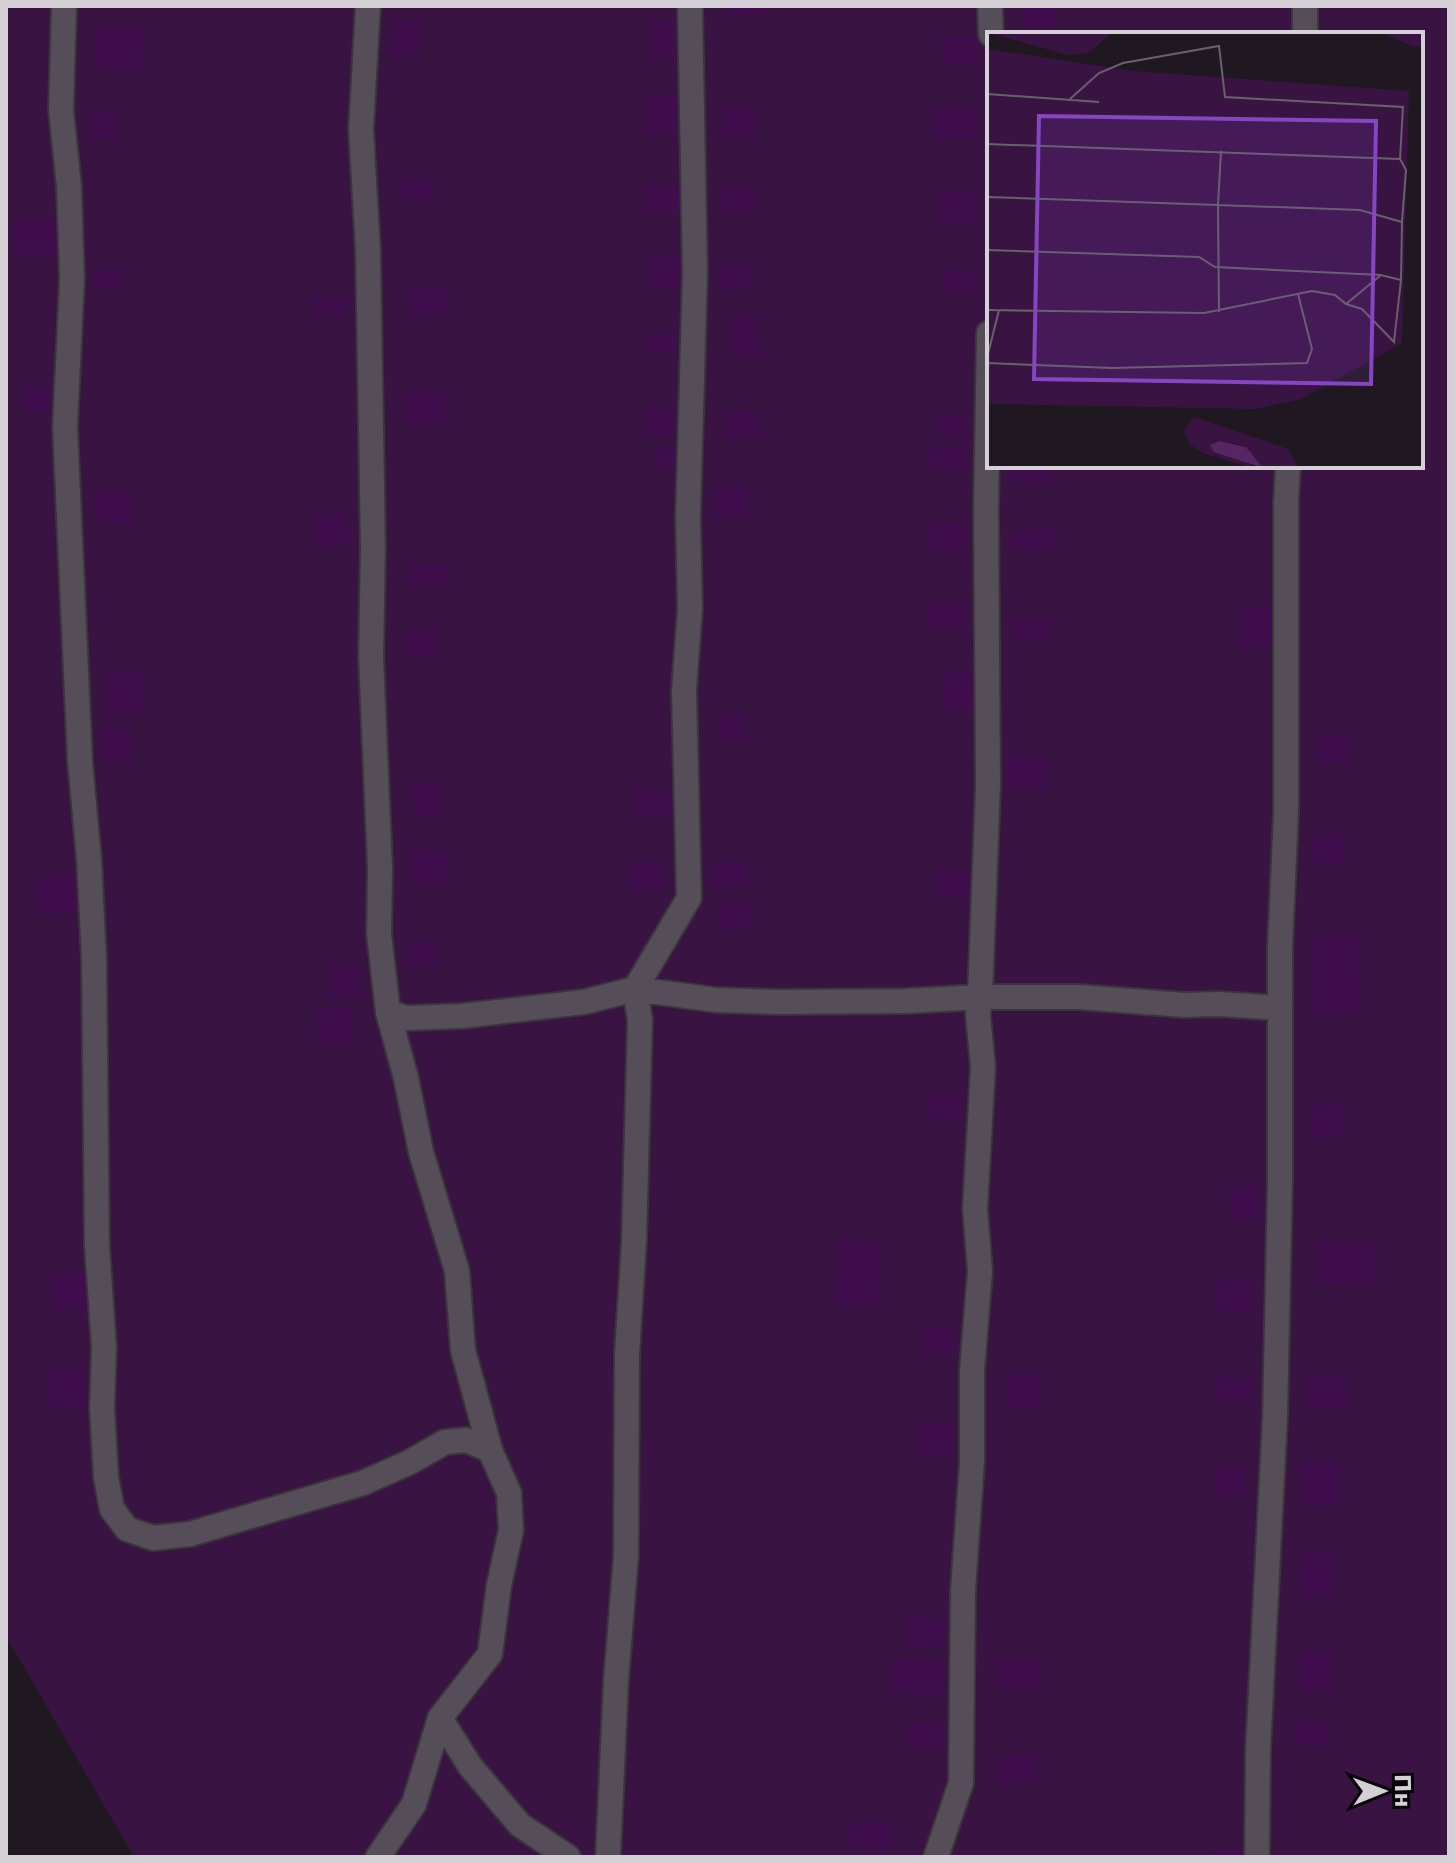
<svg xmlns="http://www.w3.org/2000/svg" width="1455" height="1863" font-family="'DejaVu Sans',sans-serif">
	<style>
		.green { fill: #391443; fill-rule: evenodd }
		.building { fill: #400d4d }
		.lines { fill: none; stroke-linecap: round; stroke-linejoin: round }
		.minor-casing { stroke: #3a353b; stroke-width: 28 }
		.minor { stroke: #554d58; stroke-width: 24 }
		.inset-road { fill: none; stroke: #676269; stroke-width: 2 }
		.view { fill: #8845c2; fill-opacity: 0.15; stroke: #8845c2; stroke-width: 4 }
		.inset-edge { fill: none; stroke: #d4d0d6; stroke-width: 4 }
	</style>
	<rect width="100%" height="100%" fill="#1f1821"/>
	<!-- green -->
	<path class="green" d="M6 6H1449V1857H134L6 1636ZM989 34H1421V466H989Z"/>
	<!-- building -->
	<path class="building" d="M731 6H767V14L731 15Z
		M1021 6H1056V31H1021Z
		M391 20H420V55H391Z
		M651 20H676L677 58 652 59Z
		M96 25 143 27 141 72 95 70Z
		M942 36H977V63L942 62Z
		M646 96H678V134H646Z
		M723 104 756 106 755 138 722 137Z
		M933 108 976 109V139H933Z
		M92 113H118L117 140H91Z
		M400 178 431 179 430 201 399 200Z
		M721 185H755V212L721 213Z
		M646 186H679V212L646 213Z
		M940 191 974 192V221H940Z
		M57 218V253L14 254 13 219Z
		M648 257 679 258V287H648Z
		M720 263 749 264V290L718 289Z
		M121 268 123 287 95 289 93 270Z
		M941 269H973V292H941Z
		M446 288V316L409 317 408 289Z
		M314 298H345V316L314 315Z
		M758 314 759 357H731V315Z
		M646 333H675L676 352 646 353Z
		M24 386 57 388 56 412 23 410Z
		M444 390 445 424 405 425 404 391Z
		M647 407 675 408 674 436 646 435Z
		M725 411H759V437L725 438Z
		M936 416 965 417V437L935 436Z
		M930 447 966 449 965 472 930 470Z
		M654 449H681V469H654Z
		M1010 466H1051L1050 483 1009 482Z
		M747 486V517L713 518V487Z
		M132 490 135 522 98 525 95 493Z
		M345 511 351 542 317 548 312 517Z
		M930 523H965V553L930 552Z
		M1054 530V550L1011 551 1010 531Z
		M409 563H448V585H409Z
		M966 602V629L925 630V603Z
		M1240 607H1272L1273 646 1240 647Z
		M1011 618H1051V637H1011Z
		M437 628 439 654 407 657 405 631Z
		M105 673H141L142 715H106Z
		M974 673 975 710 942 711 941 674Z
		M743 714 744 741 718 742V715Z
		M102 727 132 728 131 762 101 761Z
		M1317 736 1352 737 1351 763H1317Z
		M1006 756 1048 757 1046 789 1005 788Z
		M440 782 443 813 414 816 412 785Z
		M633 788 670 790 669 815 632 814Z
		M1344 834V864L1313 865 1312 835Z
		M412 850 447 851 446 885 410 883Z
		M663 861V890L630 891V862Z
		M712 862H747V887H711Z
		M937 869 970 871 969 897 936 895Z
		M74 874 79 911 38 915 34 879Z
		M719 899H749L750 929H719Z
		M1358 934 1359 1014 1314 1015 1313 935Z
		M407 942H437V966H407Z
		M360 966V997L330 998V967Z
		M351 1007 353 1042 319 1044 316 1010Z
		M929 1093H961V1118H929Z
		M1309 1105H1341V1138H1310Z
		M1259 1186 1260 1218 1229 1219V1187Z
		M838 1239 880 1241 877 1307 835 1305Z
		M1318 1242H1373V1283H1318Z
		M87 1271V1308L52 1309 51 1272Z
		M1218 1280 1254 1281V1311L1218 1310Z
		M922 1326 955 1327 954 1356 922 1355Z
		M50 1367H83V1406H50Z
		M1005 1374H1041L1042 1406 1005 1407Z
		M1218 1377 1251 1379 1250 1403 1216 1401Z
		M1305 1378H1346L1347 1407H1306Z
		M919 1423 953 1424 952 1454 917 1453Z
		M1339 1461 1340 1506H1301L1300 1462Z
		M1242 1465 1245 1497 1218 1499 1215 1468Z
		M1300 1553H1335L1336 1596 1300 1597Z
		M907 1617 946 1619 944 1646 906 1645Z
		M1333 1650 1334 1690 1300 1691 1299 1651Z
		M997 1657 1041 1659 1040 1690 996 1688Z
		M891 1659 945 1661 944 1694 890 1692Z
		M1294 1720 1329 1721 1328 1746 1293 1744Z
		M909 1723 943 1725 941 1750 908 1749Z
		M999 1756H1036V1784H998Z
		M850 1822H892V1850H849Z
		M1211 1849H1242V1857H1212Z"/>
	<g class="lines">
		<!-- minor casing -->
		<g class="minor-casing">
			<path id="minor" d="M64 6 61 110 69 186 72 279 65 427 80 761 89 859 94 959 97 1246 104 1347 102 1408 106 1477 112 1509 127 1529 153 1538 190 1534 363 1483 410 1462 445 1442 466 1440 490 1450
				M368 6 361 129 368 251 373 547 371 656 380 868 379 934 388 1012 406 1078 421 1152 457 1271 463 1350 490 1450 509 1493 511 1530 499 1585 490 1654 440 1718 414 1804 378 1857
				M990 6 991 34
				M1305 34V6
				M989 333 986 507 988 785 980 997H1079L1184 1005 1219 1004 1279 1008
				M388 1012 406 1018 462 1016 584 1002 635 989 716 1000 779 1002 906 1001 980 997 978 1015 983 1067 975 1209 980 1271 972 1370V1462L963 1590 961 1783 936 1857
				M440 1718 470 1766 520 1825 568 1857
				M608 1857 616 1681 626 1556 627 1354 634 1241 640 1020 635 989 689 898 684 690 690 609 688 517 695 272 690 6
				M1257 1857 1258 1750 1275 1417 1280 1181V947L1286 813V503L1288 466"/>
		</g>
		<!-- minor -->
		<use href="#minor" class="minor"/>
	</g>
	<!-- overview -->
	<g transform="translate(987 32)">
		<rect width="436" height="436" fill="#1f1821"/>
		<path d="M0 0H126L101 21 80 23ZM394 0H436L434 13 426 15ZM0 17 147 39 422 59 415 311 314 367 270 377 0 372ZM207 385 301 417 311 436H276L259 415 248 411 233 409 237 423 260 428 266 436 216 421 202 412 197 398Z" fill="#391443"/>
		<path d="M233 409 259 415 276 436 227 420 223 413Z" fill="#562564"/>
		<path class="inset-road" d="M0 62 112 70M83 67 112 41 136 31 232 14 238 65 416 75 413 127M0 112 413 127 419 138 415 190M0 165 231 173 234 119M0 218 212 225 228 235 394 243M0 278 217 281 325 259 348 263 359 272 375 277 407 310 414 248 394 243 359 272M232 280 231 173 373 178 415 190 414 248M0 326 12 278M0 331 125 336 320 331 325 317 311 262"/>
		<path class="view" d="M52 84 389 89 384 352 47 347Z"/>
		<rect width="436" height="436" class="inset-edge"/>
	</g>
	<!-- border -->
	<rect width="1455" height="1863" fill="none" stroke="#d4d0d6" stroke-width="16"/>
	<!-- north arrow -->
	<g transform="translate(1383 1791) rotate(89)" stroke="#070508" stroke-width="6" paint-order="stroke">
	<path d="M0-6L14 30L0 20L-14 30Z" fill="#d4d0d6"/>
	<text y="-12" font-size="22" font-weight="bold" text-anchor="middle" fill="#d4d0d6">Пн</text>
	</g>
</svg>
